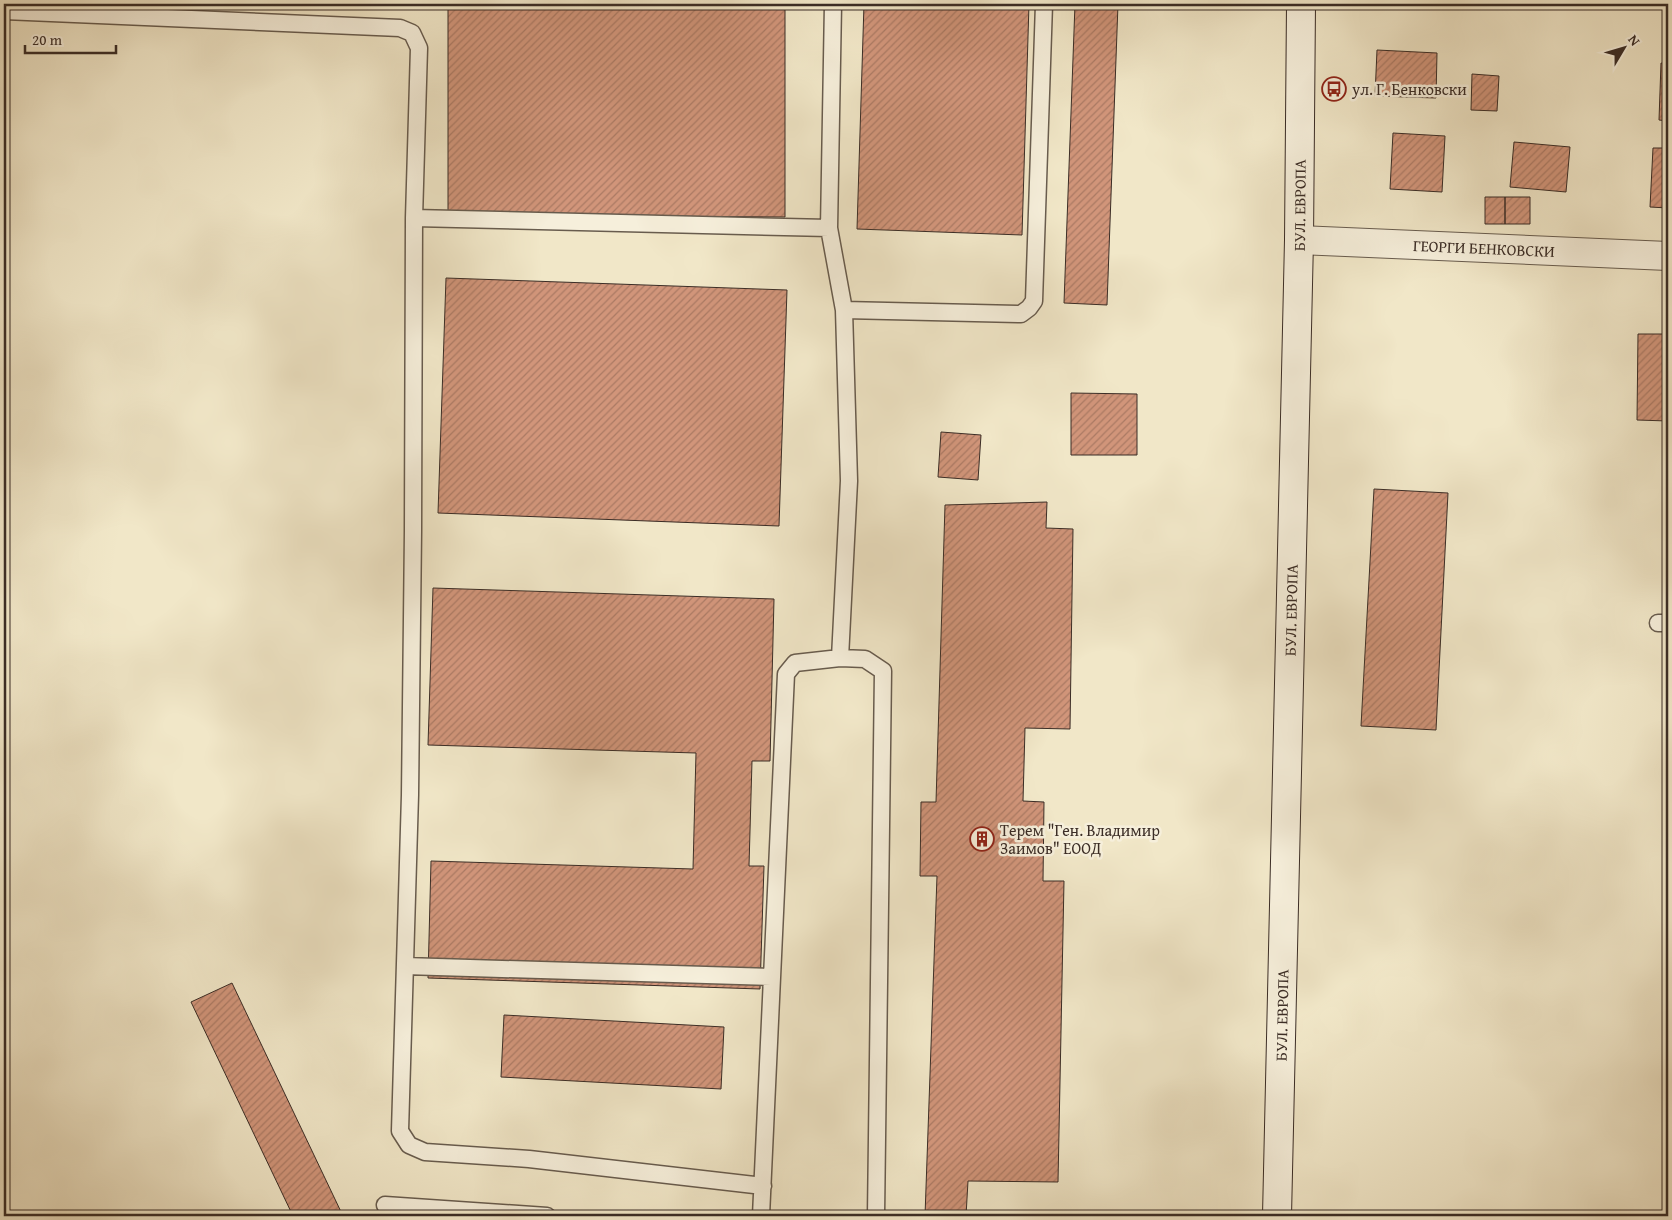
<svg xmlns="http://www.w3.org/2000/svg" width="1672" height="1220" font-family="'Gentium Book Plus',serif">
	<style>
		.building { fill: url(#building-hatch); stroke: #3b2d26 }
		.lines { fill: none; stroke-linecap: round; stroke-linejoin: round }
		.lane-casing { stroke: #685c4e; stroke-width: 19 }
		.street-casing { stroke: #685c4e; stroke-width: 30 }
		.secondary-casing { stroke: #3b2d26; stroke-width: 30 }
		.lane { stroke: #f6efdb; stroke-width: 16 }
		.street { stroke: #f6efdb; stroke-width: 28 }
		.secondary { stroke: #f6efdb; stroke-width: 28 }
		.labels { text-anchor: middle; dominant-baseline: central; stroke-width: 5; stroke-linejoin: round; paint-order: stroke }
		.poi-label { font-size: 16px; fill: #3b2d26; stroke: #f6efdb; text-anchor: start }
		.street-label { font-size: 16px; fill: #3b2d26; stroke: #f6efdb }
	</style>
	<defs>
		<pattern id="building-hatch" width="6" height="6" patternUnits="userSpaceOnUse" patternTransform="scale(1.25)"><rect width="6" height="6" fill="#d1957a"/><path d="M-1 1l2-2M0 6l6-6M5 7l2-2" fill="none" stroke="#ab7a64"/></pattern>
	</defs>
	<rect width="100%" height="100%" fill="#f1e7c8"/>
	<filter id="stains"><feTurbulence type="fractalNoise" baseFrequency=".004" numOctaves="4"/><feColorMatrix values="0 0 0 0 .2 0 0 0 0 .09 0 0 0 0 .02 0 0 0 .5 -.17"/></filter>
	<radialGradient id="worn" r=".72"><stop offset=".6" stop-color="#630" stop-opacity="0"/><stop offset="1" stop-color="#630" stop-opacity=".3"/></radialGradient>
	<!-- building -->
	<path class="building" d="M448 4H785V217L448 215Z
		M864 4H1029L1022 235 857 229Z
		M1075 4H1118L1107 305 1064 303Z
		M1663 4H1668V20H1663Z
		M1377 50 1437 53 1436 98 1375 96Z
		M1661 63 1668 64V121L1659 120Z
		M1472 74 1499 76 1497 111 1471 110Z
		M1393 133 1445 136 1442 192 1390 189Z
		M1514 142 1570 147 1566 192 1510 187Z
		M1653 148H1668V208L1650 207Z
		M1485 197H1505V224H1485Z
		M1505 197H1530V224H1505Z
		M446 278 787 290 779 526 438 513Z
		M1638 334H1668V421L1637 420Z
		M1071 393 1137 394V455H1071Z
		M941 432 981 435 978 480 938 477Z
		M1374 489 1448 493 1436 730 1361 726Z
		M1047 502 1046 528 1073 529 1070 729 1025 728 1023 801 1044 802 1043 881H1064L1058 1182 968 1181 966 1216H925L937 876H920L921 802H936L945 505Z
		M433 588 774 599 770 761H752L749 866H764L760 989 428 978 431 861 693 869 696 753 428 745Z
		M232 983 343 1216H293L191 1002Z
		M504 1015 724 1027 721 1089 501 1077Z"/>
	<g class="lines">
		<!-- lane casing -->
		<g class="lane-casing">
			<path id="lane" d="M833 4 829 228 844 310 849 481 840 658
				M4 11 400 28 412 33 419 48 414 218 413 531 410 795 400 1131 409 1145 425 1152 529 1159 763 1186
				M414 218 829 228
				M844 310 1021 314 1029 308 1034 301 1044 4
				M1658 623H1668
				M405 966 771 977
				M392 1216 385 1205 547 1216
				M761 1216 786 674 795 663 840 658 865 659 883 671 876 1216"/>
		</g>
		<!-- street casing -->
		<g class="street-casing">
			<g id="street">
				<path id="s1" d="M1299 240 1668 256"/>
			</g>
		</g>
		<!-- secondary casing -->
		<g class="secondary-casing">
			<g id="secondary">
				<path id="s2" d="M1277 1216 1299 240 1301 4"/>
			</g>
		</g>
		<!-- lane -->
		<use href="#lane" class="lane"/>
		<!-- street -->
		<use href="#street" class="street"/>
		<!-- secondary -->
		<use href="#secondary" class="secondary"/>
	</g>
	<!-- icons -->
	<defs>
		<g id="bus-ring" transform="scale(1.25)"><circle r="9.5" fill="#f6efdb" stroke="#8f2418" stroke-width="1.5"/><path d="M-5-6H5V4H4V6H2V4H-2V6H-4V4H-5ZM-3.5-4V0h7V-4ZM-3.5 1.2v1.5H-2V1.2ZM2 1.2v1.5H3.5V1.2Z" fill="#8f2418"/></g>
		<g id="building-ring" transform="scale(1.25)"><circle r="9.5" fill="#f6efdb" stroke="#8f2418" stroke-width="1.5"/><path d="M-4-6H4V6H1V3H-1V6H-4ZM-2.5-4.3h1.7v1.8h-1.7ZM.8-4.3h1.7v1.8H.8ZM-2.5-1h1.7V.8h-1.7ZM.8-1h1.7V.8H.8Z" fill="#8f2418"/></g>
	</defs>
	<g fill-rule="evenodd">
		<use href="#bus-ring" x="1334" y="89"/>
		<use href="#building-ring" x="982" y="839"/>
	</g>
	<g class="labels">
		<!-- poi labels -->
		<g class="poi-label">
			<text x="1352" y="89">ул. Г. Бенковски</text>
			<text x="1000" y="830">Терем "Ген. Владимир<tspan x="1000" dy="18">Заимов" ЕООД</tspan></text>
		</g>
		<!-- street labels -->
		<g class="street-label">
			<text stroke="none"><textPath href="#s2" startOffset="1011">БУЛ. ЕВРОПА</textPath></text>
			<text stroke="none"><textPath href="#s1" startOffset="185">ГЕОРГИ БЕНКОВСКИ</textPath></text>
			<text stroke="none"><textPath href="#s2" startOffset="606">БУЛ. ЕВРОПА</textPath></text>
			<text stroke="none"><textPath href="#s2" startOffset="201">БУЛ. ЕВРОПА</textPath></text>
		</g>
	</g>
	<!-- margin -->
	<rect width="1672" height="1220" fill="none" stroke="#f1e7c8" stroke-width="20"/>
	<rect x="5" y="5" width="1662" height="1210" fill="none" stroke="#3b2d26" stroke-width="2.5"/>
	<rect x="10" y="10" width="1652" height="1200" fill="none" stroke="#3b2d26"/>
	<!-- north arrow -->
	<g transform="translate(1624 48) rotate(52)" stroke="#f6efdb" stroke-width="4" paint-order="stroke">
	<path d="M0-4L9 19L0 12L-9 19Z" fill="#3b2d26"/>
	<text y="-8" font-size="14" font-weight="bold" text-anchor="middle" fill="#3b2d26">N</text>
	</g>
	<!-- scale -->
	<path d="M25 45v8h91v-8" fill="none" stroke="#3b2d26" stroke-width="2.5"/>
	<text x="32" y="45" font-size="15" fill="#3b2d26" stroke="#f6efdb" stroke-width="4" paint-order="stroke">20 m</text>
	<rect width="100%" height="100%" filter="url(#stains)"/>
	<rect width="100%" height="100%" fill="url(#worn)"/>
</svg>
